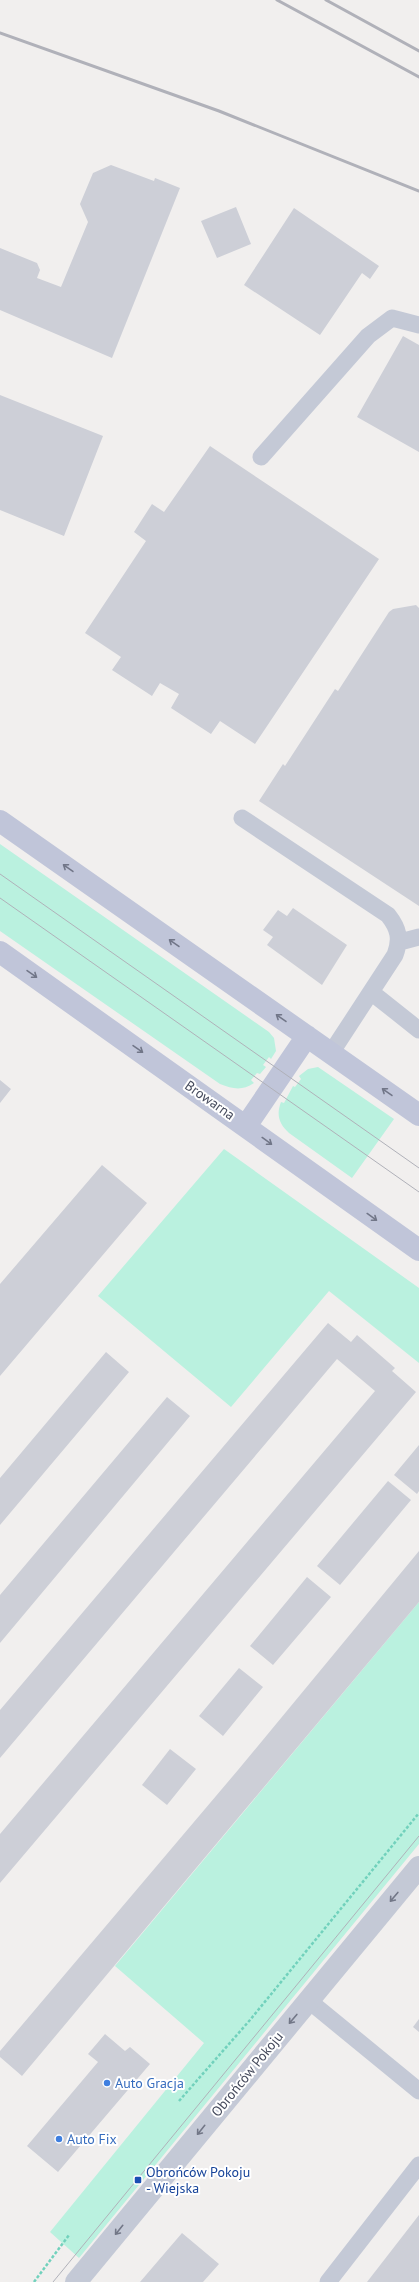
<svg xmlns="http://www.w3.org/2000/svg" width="419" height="2282" font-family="'PT Sans',sans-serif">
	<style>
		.green { fill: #baf1df }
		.building { fill: #cdcfd7 }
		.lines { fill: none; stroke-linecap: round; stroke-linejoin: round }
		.path { stroke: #71d1bc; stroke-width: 2.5; stroke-dasharray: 3 2; stroke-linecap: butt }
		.lane { stroke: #c4c9d6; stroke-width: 17 }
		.street { stroke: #c4c9d6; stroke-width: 22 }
		.secondary { stroke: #c0c5d9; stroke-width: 22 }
		.tram { stroke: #b0b1b9; stroke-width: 1 }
		.rail { stroke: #b0b1b9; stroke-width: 3 }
		.oneway { stroke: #717688 }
		.oneway2 { stroke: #727787 }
		.shop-dot { fill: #3f7fe0; stroke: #fff; stroke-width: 1.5 }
		.transit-dot { fill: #1a4fb4; stroke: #fff; stroke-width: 1.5 }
		.labels { text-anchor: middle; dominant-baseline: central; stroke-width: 4; stroke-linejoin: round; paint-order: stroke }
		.street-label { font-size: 14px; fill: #464b5d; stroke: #fff }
		.shop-label { font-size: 14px; fill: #366cbe; stroke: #fff; text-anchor: start }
		.transit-label { font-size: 14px; fill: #164399; stroke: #fff; text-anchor: start }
	</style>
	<rect width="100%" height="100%" fill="#f1efee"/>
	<!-- green -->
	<path class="green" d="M0 844 269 1032 274 1038 276 1051 271 1059 269 1057 263 1065 266 1067 260 1074 257 1073 251 1080 254 1083C242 1091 233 1089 220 1084L0 931Z
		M318 1067 394 1119 352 1178 289 1133C279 1124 276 1115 281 1102L284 1103 293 1086 295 1087 301 1079 299 1076 308 1069Z
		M224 1149 419 1288V1363L329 1291 231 1407 98 1296Z
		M419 1602V1844L79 2258 50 2232 204 2043 115 1966Z"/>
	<!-- building -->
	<path class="building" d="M111 165 154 181 155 178 180 188 112 358 0 310V248L37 263 40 270 37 278 61 287 88 222 80 204 93 173Z
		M236 207 251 244 217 258 201 221Z
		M294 208 379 266 370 279 362 273 320 335 244 285Z
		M403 336 419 345V452L357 417Z
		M0 395 103 436 64 536 0 510Z
		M210 446 379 559 255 744 220 721 211 734 171 708 179 694 160 683 152 696 112 670 121 657 85 633 146 541 134 532 152 504 164 512Z
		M416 605 419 608V906L259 801 283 764 285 766 335 689 338 691 389 612 393 609Z
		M293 908 347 945 322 985 267 945 273 937 263 930 278 910 287 916Z
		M0 1080 11 1089 0 1103Z
		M102 1165 147 1203 0 1376V1284Z
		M328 1323 351 1342 357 1335 395 1368 392 1371 416 1392 0 1883V1834L375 1391 337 1359 0 1758V1710Z
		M106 1352 129 1372 0 1525V1478Z
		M167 1397 190 1416 0 1643V1595Z
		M419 1445V1491L417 1494 394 1475Z
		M388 1481 411 1500 340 1585 317 1566Z
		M419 1551V1602L22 2076 0 2057V2051L238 1770Z
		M307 1577 331 1597 273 1665 250 1646Z
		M239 1668 263 1687 223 1736 199 1716Z
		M170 1749 196 1769 167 1805 142 1785Z
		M419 2019V2032L413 2027Z
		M105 2034 125 2051 130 2047 150 2064 58 2172 27 2146 98 2062 88 2054Z
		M419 2215V2282H367Z
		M182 2233 219 2264 203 2282H140Z"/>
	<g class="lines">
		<!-- path -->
		<path class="path" d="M179 2101 250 2020 419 1813
			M34 2282 69 2235"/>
		<!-- lane -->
		<path class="lane" d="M261 457 368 336 392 318 419 325
			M242 818 388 915C399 929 401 939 395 955L331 1053
			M400 942 419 937
			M371 992 419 1030
			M308 2000 419 2091
			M328 2282 419 2165"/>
		<!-- street -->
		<path class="street" d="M76 2282 419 1867"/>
		<!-- secondary -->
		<path class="secondary" d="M0 821 419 1115
			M0 952 419 1250
			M246 1126 307 1036"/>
		<!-- tram -->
		<path class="tram" d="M0 874 419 1168
			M0 898 419 1192
			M53 2282 419 1836"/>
		<!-- rail -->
		<path class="rail" d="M277 0 419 77
			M326 0 419 51
			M0 33 219 111 419 191"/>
	</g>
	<!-- one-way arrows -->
	<defs><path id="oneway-shaft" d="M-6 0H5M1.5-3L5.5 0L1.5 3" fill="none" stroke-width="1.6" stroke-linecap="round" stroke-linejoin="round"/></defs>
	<g class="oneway">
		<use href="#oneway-shaft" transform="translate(68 868) rotate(-145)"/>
		<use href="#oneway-shaft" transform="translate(174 943) rotate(-145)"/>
		<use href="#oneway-shaft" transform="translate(32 974) rotate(35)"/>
		<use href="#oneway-shaft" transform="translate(281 1018) rotate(-145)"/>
		<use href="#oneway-shaft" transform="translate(138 1049) rotate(35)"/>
		<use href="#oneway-shaft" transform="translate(387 1092) rotate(-145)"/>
		<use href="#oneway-shaft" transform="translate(267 1141) rotate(36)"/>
		<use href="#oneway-shaft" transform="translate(372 1217) rotate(36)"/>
	</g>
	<g class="oneway2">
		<use href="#oneway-shaft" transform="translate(394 1897) rotate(130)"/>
		<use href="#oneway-shaft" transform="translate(293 2019) rotate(130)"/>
		<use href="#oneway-shaft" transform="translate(201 2130) rotate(129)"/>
		<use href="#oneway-shaft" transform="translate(119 2230) rotate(129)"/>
	</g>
	<!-- markers -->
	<g class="shop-dot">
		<circle cx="107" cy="2083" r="4"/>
		<circle cx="59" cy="2139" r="4"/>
	</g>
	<rect class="transit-dot" x="134" y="2176" width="8" height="8" rx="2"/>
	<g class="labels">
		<!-- street labels -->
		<g class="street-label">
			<text transform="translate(210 1100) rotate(35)">Browarna</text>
			<text transform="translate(247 2074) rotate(-51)">Obrońców Pokoju</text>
		</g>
		<!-- shop labels -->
		<g class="shop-label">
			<text x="115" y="2083">Auto Gracja</text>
			<text x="67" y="2139">Auto Fix</text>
		</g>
		<!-- transit labels -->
		<g class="transit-label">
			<text x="146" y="2172">Obrońców Pokoju<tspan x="146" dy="16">- Wiejska</tspan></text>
		</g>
	</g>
</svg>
